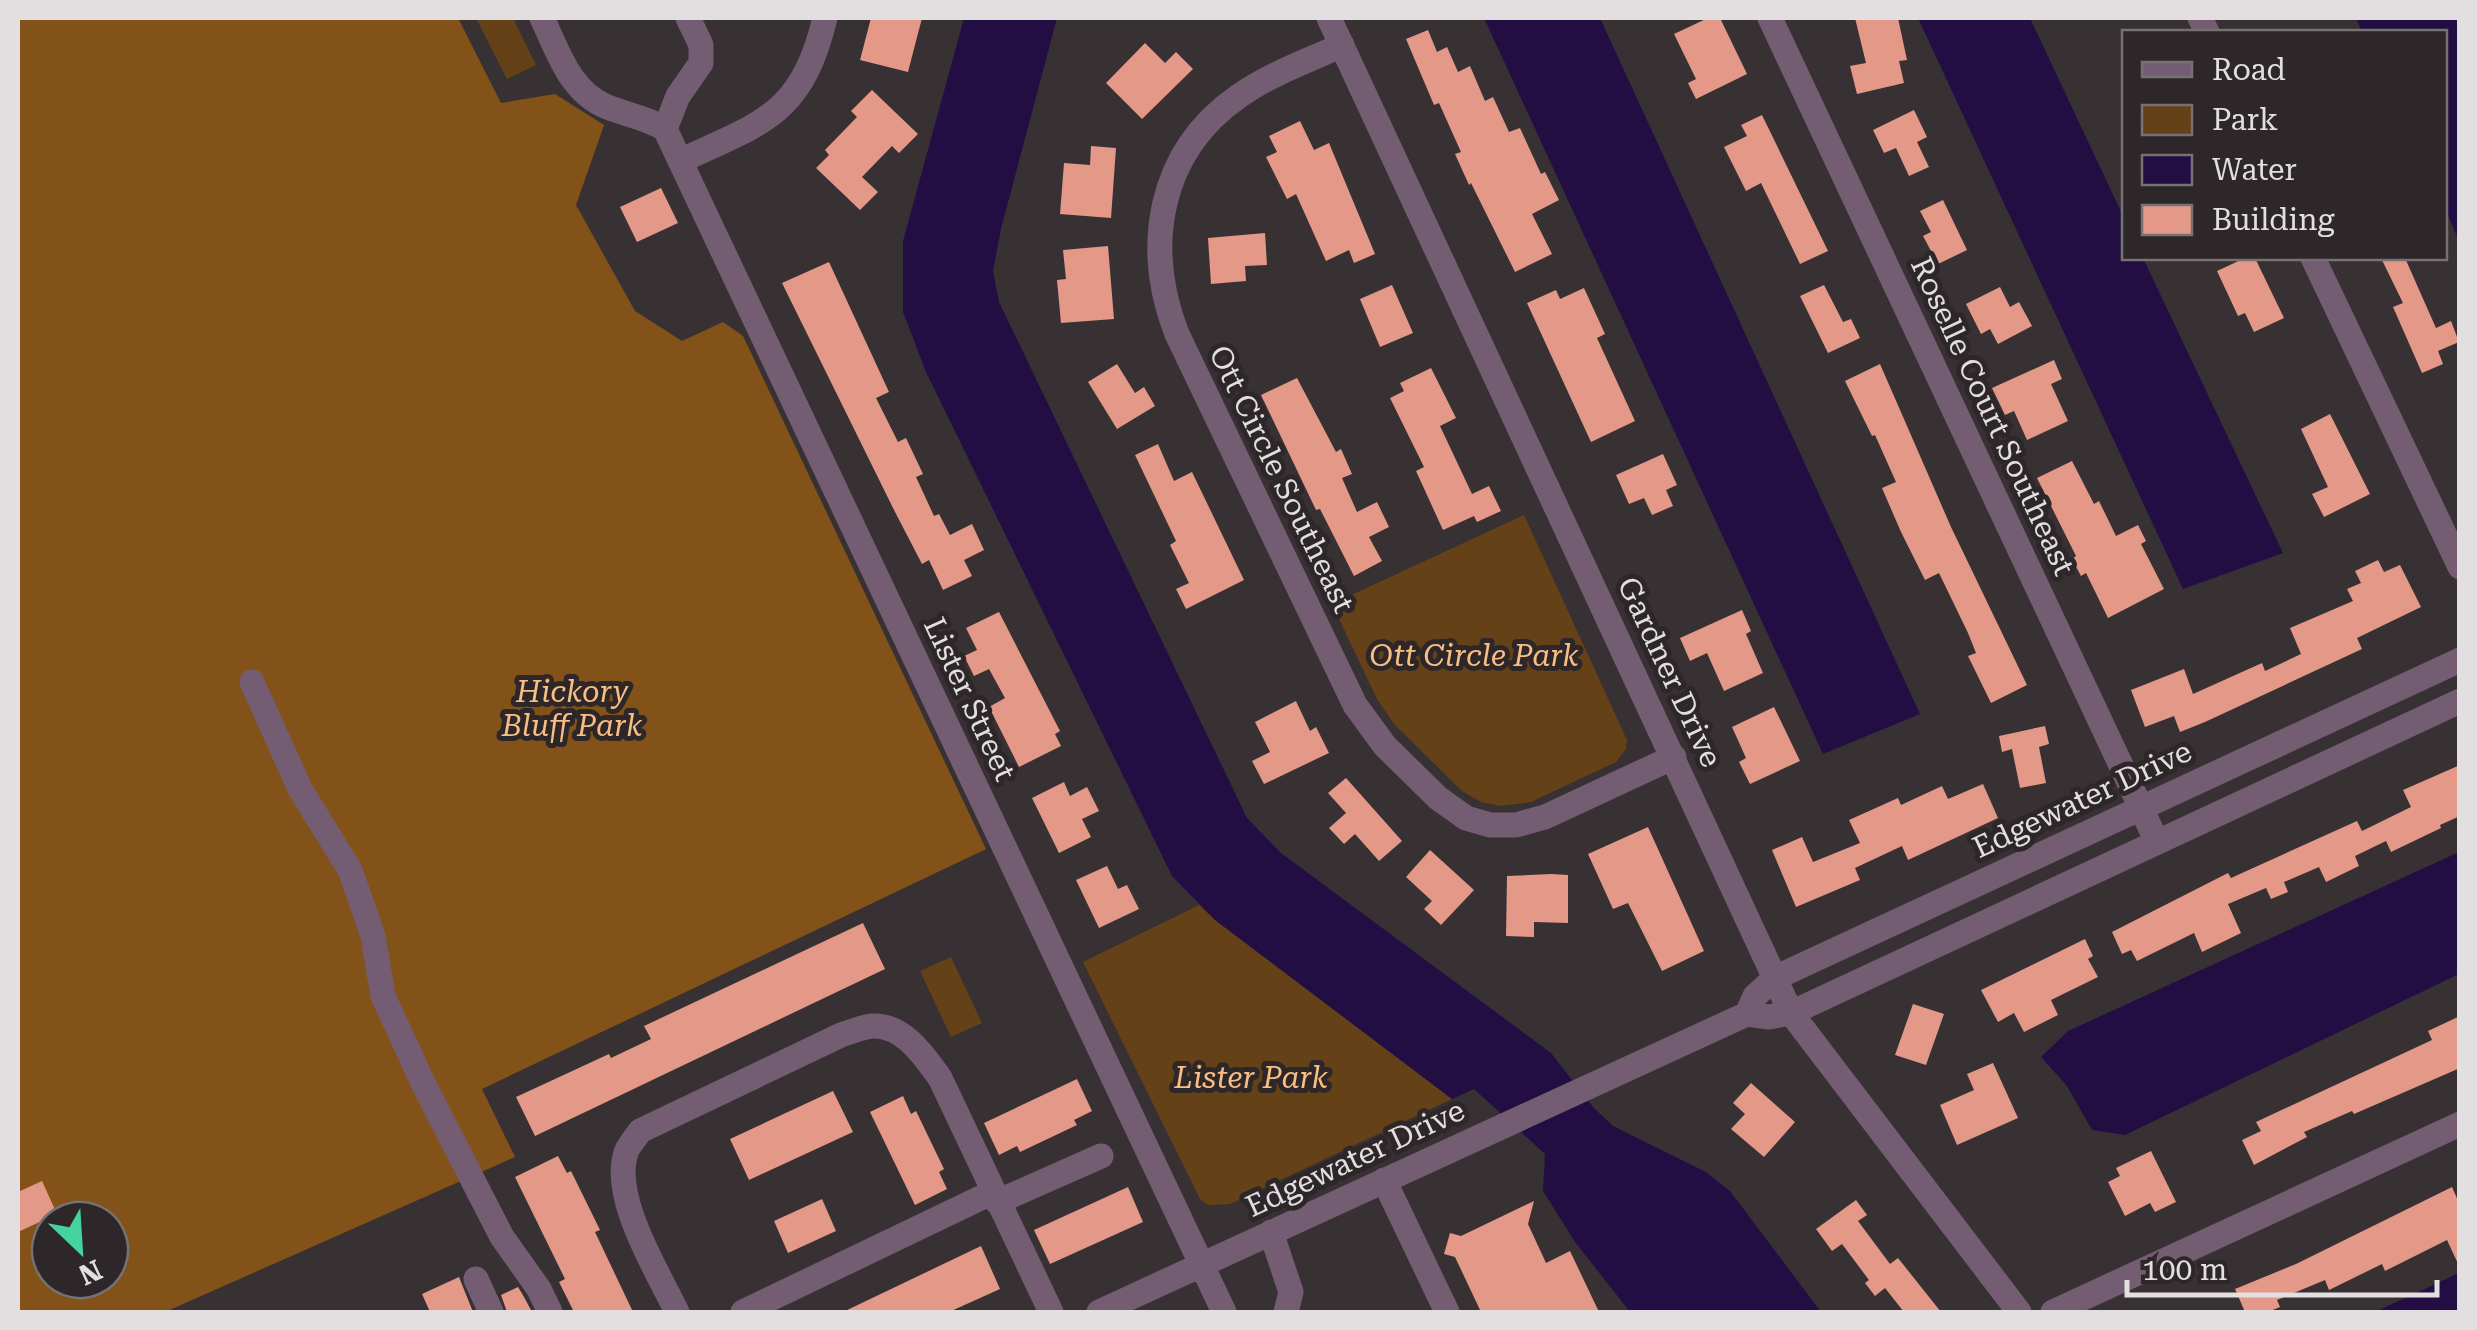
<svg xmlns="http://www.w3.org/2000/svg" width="2477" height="1330" font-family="'Roboto Serif',serif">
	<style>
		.green { fill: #654117 }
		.forest { fill: #825218; fill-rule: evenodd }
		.water { fill: #230e44 }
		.building { fill: #e49887 }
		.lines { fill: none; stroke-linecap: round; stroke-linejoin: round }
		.minor { stroke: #745d73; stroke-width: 25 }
		.labels { text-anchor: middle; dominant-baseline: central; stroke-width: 10; stroke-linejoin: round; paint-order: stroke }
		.street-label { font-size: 30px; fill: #e3dfe0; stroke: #2e2729 }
		.park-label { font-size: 30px; font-style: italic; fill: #f8be84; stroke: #2e2729 }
	</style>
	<rect width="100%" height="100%" fill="#383133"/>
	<!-- green -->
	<path class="green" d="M476 18H513L536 65 507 79Z
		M1524 515 1627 740 1626 749 1616 762 1531 802 1501 806 1481 802 1462 791 1394 724 1377 699 1332 604Z
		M1199 905 1215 920 1452 1099 1230 1204 1208 1205 1200 1199 1083 962Z
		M951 957 982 1023 951 1037 920 971Z"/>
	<!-- forest -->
	<path class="forest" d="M18 18H458L501 103 555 94 604 125 576 205 635 311 682 341 723 322 743 336 986 849 482 1089 515 1157 165 1312H18ZM50 1220H110V1280H50Z"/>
	<!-- water -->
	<path class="water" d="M964 18H1057L1001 229 993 271 999 302 1247 818 1281 853 1551 1053 1593 1107 1613 1126 1706 1172 1730 1191 1821 1312H1630L1575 1242 1543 1191 1545 1154 1474 1089 1452 1099 1215 920 1172 876 926 372 903 312V241Z
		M1484 18H1600L1920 714 1823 754Z
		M1918 18H2030L2124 218V258H2143L2283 553 2183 589Z
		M2356 18H2459V241L2445 209 2444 32H2362Z
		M2459 852V974L2125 1135 2092 1130 2067 1086 2041 1057 2068 1031Z
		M2459 1273V1312H2375Z"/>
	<!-- building -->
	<path class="building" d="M871 18H922L908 72 860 60Z
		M1708 18H1720L1747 74 1696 99 1688 83 1696 79 1674 34Z
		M1855 18H1898L1907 60 1899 61 1904 83 1857 94 1850 66 1866 63Z
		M1428 30 1437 52 1447 47 1458 72 1470 66 1485 101 1493 97 1509 132 1520 128 1541 174 1545 172 1559 200 1532 214 1552 254 1515 272 1471 183 1469 185 1455 154 1461 152 1439 103 1434 105 1406 39Z
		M1145 43 1165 63 1176 52 1193 69 1142 119 1106 83Z
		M872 90 918 134 899 153 892 146 862 177 878 192 860 210 816 168 829 155 825 150 857 117 851 111Z
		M1914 110 1927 137 1917 142 1929 167 1909 176 1896 148 1884 153 1873 130Z
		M1762 115 1828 251 1800 264 1761 183 1746 191 1724 147 1747 136 1741 125Z
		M1300 121 1314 150 1329 143 1375 254 1354 263 1349 250 1326 261 1296 194 1287 199 1266 157 1277 152 1269 136Z
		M1091 146 1116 148 1111 218 1060 214 1064 163 1090 165Z
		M661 188 678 223 637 242 620 207Z
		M1943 200 1967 250 1938 264 1923 236 1931 232 1920 211Z
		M1265 233 1267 265 1245 266 1246 281 1211 284 1208 238Z
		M1108 246 1114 319 1061 323 1057 280 1066 279 1063 250Z
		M2245 258H2255L2284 318 2254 332 2245 313 2238 316 2217 271Z
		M2381 258H2405L2436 328 2451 321 2459 342 2438 351 2443 364 2422 373 2393 307 2403 303Z
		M829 262 889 392 876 398 898 442 906 438 923 474 916 477 934 516 939 514 950 535 972 524 984 550 964 560 972 576 943 590 929 560 922 564 894 510 782 283Z
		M1392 285 1413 333 1380 347 1360 299Z
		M1824 285 1843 322 1851 319 1860 338 1828 353 1800 296Z
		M2000 287 2010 307 2019 302 2032 326 1998 344 1990 329 1981 334 1966 304Z
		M1584 288 1605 334 1597 338 1635 421 1591 442 1527 303 1556 290 1560 299Z
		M2054 360 2062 379 2051 384 2068 421 2027 440 2014 411 2005 415 1992 388Z
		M1117 364 1135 393 1144 387 1155 406 1117 429 1088 382Z
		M1880 364 1951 527 2027 685 1991 703 1968 656 1976 653 1968 633 1939 573 1925 580 1901 532 1882 488 1896 482 1875 435 1872 436 1845 381Z
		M1431 368 1456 418 1440 426 1472 494 1489 486 1501 511 1477 522 1474 516 1443 530 1416 471 1424 467 1390 398 1404 391 1400 383Z
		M1297 378 1336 452 1341 449 1352 474 1342 478 1357 512 1377 502 1389 527 1369 537 1382 561 1354 576 1320 509 1316 510 1261 395Z
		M2330 414 2370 494 2324 517 2312 494 2328 487 2301 429Z
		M1158 444 1174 481 1192 472 1244 580 1186 609 1176 589 1189 583 1170 545 1176 541 1135 455Z
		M1663 454 1677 485 1666 490 1673 506 1652 515 1644 498 1629 504 1616 475Z
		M2072 461 2094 504 2099 501 2116 536 2138 525 2146 541 2141 544 2164 589 2108 618 2086 573 2081 576 2072 559 2076 556 2037 478Z
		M2378 560 2384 572 2400 565 2421 607 2357 638 2362 649 2205 722 2180 732 2174 716 2145 727 2131 690 2184 669 2193 694 2262 663 2265 671 2301 654 2290 628 2353 601 2347 589 2361 583 2355 571Z
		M1742 610 1751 631 1746 634 1763 673 1724 691 1707 653 1690 661 1680 638Z
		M999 612 1060 731 1055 734 1061 746 1019 767 989 707 1005 698 989 669 974 676 964 656 977 650 966 628Z
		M1296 701 1310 731 1316 727 1329 753 1264 784 1252 761 1270 752 1255 722Z
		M1774 707 1800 761 1750 784 1739 762 1746 758 1732 727Z
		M2045 726 2049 744 2039 747 2046 783 2020 788 2012 749 2002 752 1999 736Z
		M2460 765V816L2440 825 2441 828 2391 852 2386 841 2355 856 2359 866 2326 882 2319 867 2284 882 2288 892 2271 899 2266 888 2228 904 2241 933 2202 952 2194 933 2137 961 2131 950 2122 954 2112 932 2228 873 2231 878 2357 821 2362 831 2411 807 2403 790Z
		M1346 778 1402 841 1379 861 1355 834 1344 844 1329 828 1346 813 1328 793Z
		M1064 782 1070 796 1087 787 1099 811 1082 819 1091 837 1059 853 1032 798Z
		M1983 784 1998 818 1908 860 1902 846 1855 868 1860 880 1796 907 1772 850 1802 837 1813 862 1860 843 1849 820 1898 798 1901 805 1942 786 1948 799Z
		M1648 827 1704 951 1662 971 1628 903 1613 909 1588 854Z
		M1430 850 1474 890 1441 925 1424 909 1432 901 1406 877Z
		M1107 866 1118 889 1127 885 1139 909 1099 928 1076 880Z
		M1551 874 1568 875V923L1534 922V937L1506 936 1507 876Z
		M863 923 885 969 535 1136 516 1097 609 1054 611 1058 651 1039 644 1026Z
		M2085 939 2093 956 2088 959 2098 977 2051 1000 2058 1015 2024 1032 2014 1013 1998 1022 1981 990Z
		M1913 1004 1944 1014 1926 1065 1895 1055Z
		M2460 1016V1068L2354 1114 2352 1111 2304 1132 2307 1137 2254 1165 2242 1140 2261 1131 2256 1122 2432 1040 2428 1031Z
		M1993 1063 2018 1118 1957 1145 1940 1105 1974 1090 1967 1074Z
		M1077 1079 1092 1111 1074 1120 1077 1125 1020 1152 1017 1146 999 1155 984 1123Z
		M1751 1083 1795 1122 1764 1157 1731 1129 1745 1114 1733 1103Z
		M833 1091 853 1132 749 1180 730 1139Z
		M903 1096 911 1114 916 1111 944 1169 939 1172 947 1189 915 1205 870 1112Z
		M2151 1151 2176 1202 2155 1212 2150 1203 2125 1216 2108 1182 2120 1176 2116 1168Z
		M558 1156 567 1173 571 1171 600 1230 595 1232 633 1312H574L559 1282 565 1279 515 1177Z
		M42 1181 57 1214 18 1232V1192Z
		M1128 1187 1143 1222 1050 1264 1034 1230Z
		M2452 1187 2460 1205V1268L2447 1240 2385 1271 2382 1264 2329 1290 2325 1280 2277 1300 2280 1307 2268 1312H2245L2235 1289 2296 1264Z
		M822 1199 836 1231 788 1253 774 1221Z
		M1856 1200 1867 1215 1858 1221 1890 1264 1898 1258 1941 1312H1904L1885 1288 1875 1296 1865 1283 1869 1280 1842 1244 1832 1251 1816 1229Z
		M1534 1201 1528 1224 1546 1263 1570 1251 1599 1312H1481L1455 1257 1444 1254 1450 1233 1461 1236Z
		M981 1246 1000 1289 949 1312H843Z
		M459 1277 473 1312H430L422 1294Z
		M518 1287 524 1297 532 1312H507L501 1295Z"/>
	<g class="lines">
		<!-- minor -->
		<path class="minor" d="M542 18C558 51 569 90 605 106 626 115 646 117 665 129L1224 1312
			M1329 18 1791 1013 2019 1312
			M1770 18 2157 842
			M2200 18 2207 32
			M1342 45C1308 61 1270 74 1239 96 1158 152 1143 247 1177 334L1355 705 1385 746 1438 798 1466 818 1490 825H1516L1545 817 1674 757
			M665 129 678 96 701 63V45L688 18
			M680 161C763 122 801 116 825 18
			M2313 258 2460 567
			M252 682 300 789 350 870 373 936 383 996 424 1085 502 1237 539 1289 550 1312
			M1747 1014 1755 996 1775 978 2460 660
			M1384 1180 1447 1312
			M997 1202 1101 1156
			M1271 1232 1291 1292 1286 1312
			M476 1279 491 1312
			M677 1312C658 1272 609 1195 627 1150 630 1144 636 1137 640 1131L841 1035C851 1032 862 1027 872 1026 903 1024 924 1056 940 1078L1051 1312
			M743 1312 993 1192
			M1099 1312 1747 1014 1769 1017 1791 1013 2460 701
			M2053 1312 2460 1124"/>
	</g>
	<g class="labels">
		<!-- street labels -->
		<g class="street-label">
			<text transform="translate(1993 416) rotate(65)">Roselle Court Southeast</text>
			<text transform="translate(1282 479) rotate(64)">Ott Circle Southeast</text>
			<text transform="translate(1670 672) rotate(65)">Gardner Drive</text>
			<text transform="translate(970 699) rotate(65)">Lister Street</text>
			<text transform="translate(2082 799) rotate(-25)">Edgewater Drive</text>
			<text transform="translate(1355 1158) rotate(-25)">Edgewater Drive</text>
		</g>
		<!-- park labels -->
		<g class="park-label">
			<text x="1474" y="655">Ott Circle Park</text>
			<text x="572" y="691">Hickory<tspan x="572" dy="34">Bluff Park</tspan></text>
			<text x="1251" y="1077">Lister Park</text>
		</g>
	</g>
	<!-- border -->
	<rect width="2477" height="1330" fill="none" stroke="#e3dfe0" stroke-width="40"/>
	<!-- legend -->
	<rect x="2122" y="30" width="325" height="230" fill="#2e2729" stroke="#767172" stroke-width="2.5"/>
	<rect x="2142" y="62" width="50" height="15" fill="#745d73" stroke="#767172" stroke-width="2.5"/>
	<text x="2212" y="80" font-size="30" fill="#e3dfe0">Road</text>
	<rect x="2142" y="105" width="50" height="30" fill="#654117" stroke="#767172" stroke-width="2.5"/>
	<text x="2212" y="130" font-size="30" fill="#e3dfe0">Park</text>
	<rect x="2142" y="155" width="50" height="30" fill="#230e44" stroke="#767172" stroke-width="2.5"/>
	<text x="2212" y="180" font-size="30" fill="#e3dfe0">Water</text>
	<rect x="2142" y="205" width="50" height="30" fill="#e49887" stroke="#767172" stroke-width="2.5"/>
	<text x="2212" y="230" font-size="30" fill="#e3dfe0">Building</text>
	<!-- north arrow -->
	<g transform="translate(80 1250) rotate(155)"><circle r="48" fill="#2e2729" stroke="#767172" stroke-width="2.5"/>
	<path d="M0-8L18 38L0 25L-18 38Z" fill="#46d49e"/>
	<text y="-15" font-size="28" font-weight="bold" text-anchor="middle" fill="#e3dfe0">N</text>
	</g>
	<!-- scale -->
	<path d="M2127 1280v15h310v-15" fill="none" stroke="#e3dfe0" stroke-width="5"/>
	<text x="2142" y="1280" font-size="30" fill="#e3dfe0" stroke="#2e2729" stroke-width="8" paint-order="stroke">100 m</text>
</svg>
